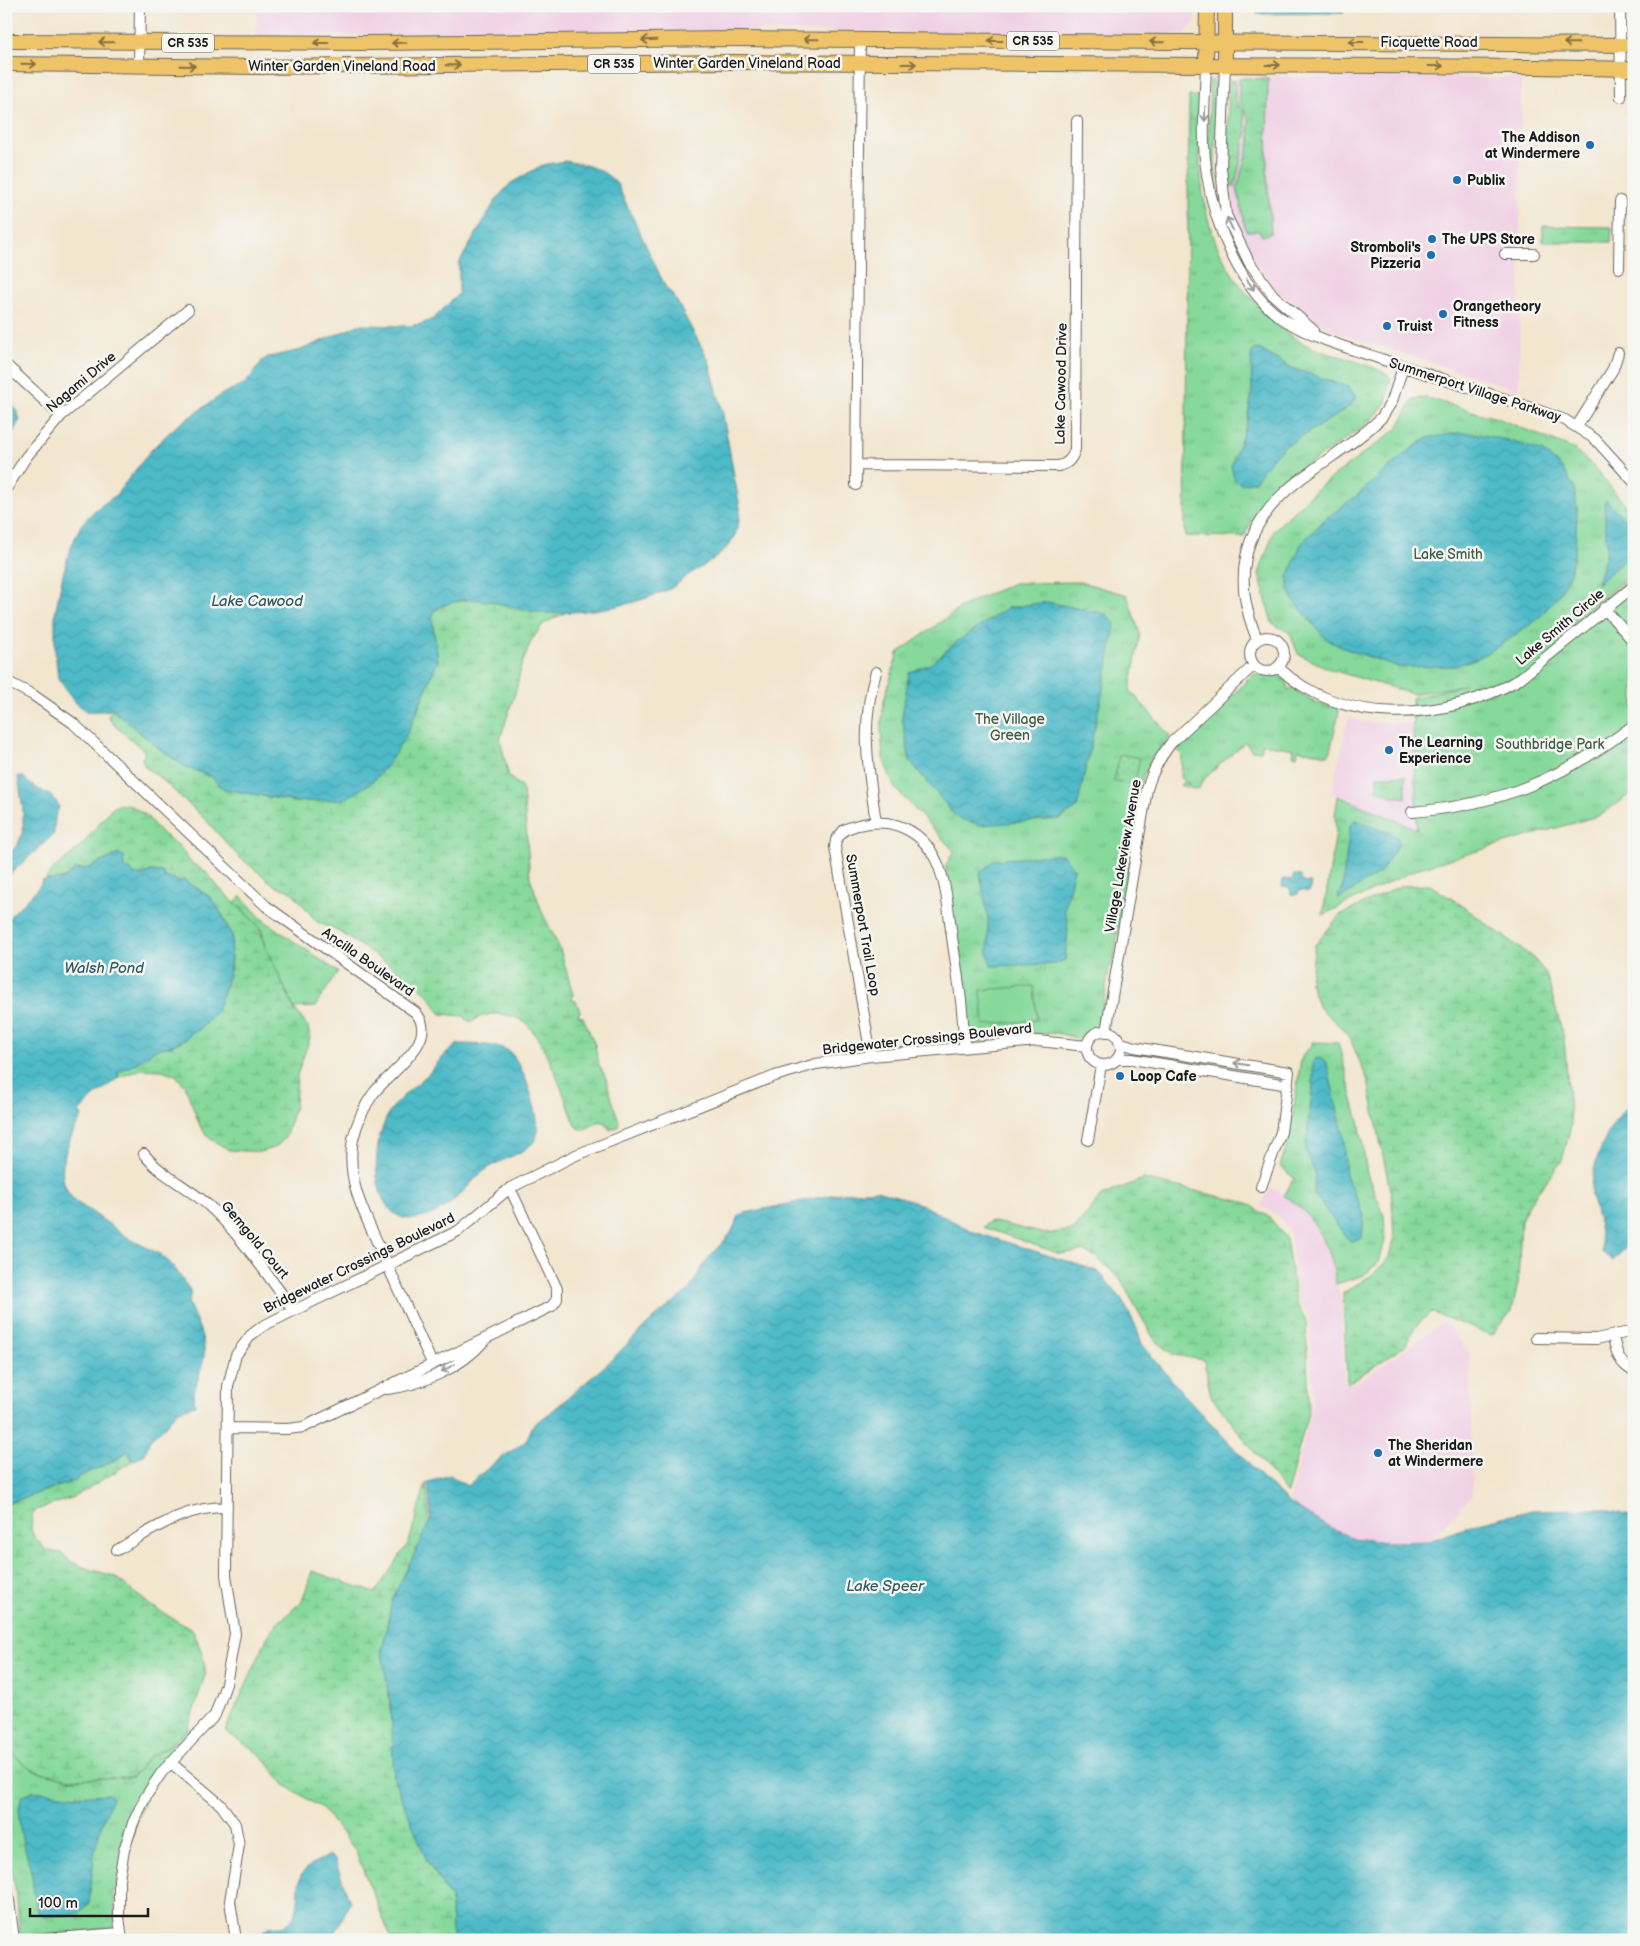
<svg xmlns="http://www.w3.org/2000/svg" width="1640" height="1946" font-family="'Balsamiq Sans',sans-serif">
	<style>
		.built { fill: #f0d0e5 }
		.grass { fill: url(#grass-tufts); stroke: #517a5c }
		.wetland { fill: url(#wetland-marsh); stroke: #517a5c }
		.garden { fill: url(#garden-dots); stroke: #517a5c }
		.pitch { fill: #86d99b; stroke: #517a5c }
		.water { fill: url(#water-waves); stroke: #356b72 }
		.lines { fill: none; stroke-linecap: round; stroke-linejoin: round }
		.minor-casing { stroke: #67635b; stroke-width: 12 }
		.major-casing { stroke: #67635b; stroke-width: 16 }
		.minor { stroke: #fff; stroke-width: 10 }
		.major { stroke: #efc469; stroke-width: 14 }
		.oneway { stroke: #867042 }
		.oneway2 { stroke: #999 }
		.poi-dot { fill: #1f6fb2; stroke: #f6f6f2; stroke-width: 2 }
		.labels { text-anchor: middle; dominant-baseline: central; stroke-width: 5; stroke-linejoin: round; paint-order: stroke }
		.shield { fill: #f6f6f2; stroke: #5d5d5c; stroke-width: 1 }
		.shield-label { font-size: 12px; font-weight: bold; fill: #1c1c1c }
		.street-label { font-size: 14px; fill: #1c1c1c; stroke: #f6f6f2 }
		.poi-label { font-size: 14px; font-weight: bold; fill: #1c1c1c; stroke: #f6f6f2; text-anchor: start }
		.park-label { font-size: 14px; fill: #415e48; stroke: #f6f6f2 }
		.water-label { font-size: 15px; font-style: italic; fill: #305b61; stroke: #f6f6f2 }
	</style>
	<defs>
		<pattern id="grass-tufts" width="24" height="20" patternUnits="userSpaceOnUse" patternTransform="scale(1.25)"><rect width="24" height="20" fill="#86d99b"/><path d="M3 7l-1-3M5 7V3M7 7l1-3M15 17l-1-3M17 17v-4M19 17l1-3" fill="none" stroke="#73ba85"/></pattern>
		<pattern id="wetland-marsh" width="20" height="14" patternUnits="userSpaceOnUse" patternTransform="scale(1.25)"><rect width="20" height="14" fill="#86d99b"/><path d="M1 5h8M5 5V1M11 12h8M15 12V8" fill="none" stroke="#73ba85"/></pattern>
		<pattern id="garden-dots" width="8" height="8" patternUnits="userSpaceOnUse" patternTransform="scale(1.25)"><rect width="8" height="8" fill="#86d99b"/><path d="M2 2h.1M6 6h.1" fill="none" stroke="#73ba85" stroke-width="1.8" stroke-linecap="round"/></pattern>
		<pattern id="water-waves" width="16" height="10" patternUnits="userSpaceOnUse" patternTransform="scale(1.25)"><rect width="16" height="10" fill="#4ebac8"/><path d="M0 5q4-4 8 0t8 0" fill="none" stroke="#449fab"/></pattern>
	</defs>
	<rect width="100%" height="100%" fill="#f6f6f2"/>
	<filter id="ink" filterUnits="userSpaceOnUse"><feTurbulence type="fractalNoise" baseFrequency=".02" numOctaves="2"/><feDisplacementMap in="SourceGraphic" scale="10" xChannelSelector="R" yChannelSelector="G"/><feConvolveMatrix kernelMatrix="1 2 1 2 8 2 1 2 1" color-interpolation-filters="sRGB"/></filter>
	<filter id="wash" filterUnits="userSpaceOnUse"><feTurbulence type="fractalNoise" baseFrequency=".0096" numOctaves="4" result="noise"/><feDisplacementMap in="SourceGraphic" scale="20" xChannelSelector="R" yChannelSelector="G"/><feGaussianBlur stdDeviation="1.12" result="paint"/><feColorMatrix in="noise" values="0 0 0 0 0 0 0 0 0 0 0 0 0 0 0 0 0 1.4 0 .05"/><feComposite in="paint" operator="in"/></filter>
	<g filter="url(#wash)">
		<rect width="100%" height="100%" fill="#f2e6cf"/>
		<!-- built -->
		<path class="built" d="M257 6H1195V23L1184 34 733 31 257 36Z
			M1237 76 1521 78 1519 390 1343 335 1310 318 1279 293 1256 264 1235 217 1229 173V95Z
			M1348 718 1369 722 1413 723 1417 830 1332 793Z
			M1270 1188 1289 1198 1307 1213 1323 1236 1331 1254 1341 1302 1344 1385 1358 1382 1445 1321 1470 1354 1472 1495 1429 1541 1385 1542 1353 1538 1323 1524 1289 1503 1313 1402 1310 1316 1298 1301 1290 1233 1278 1216 1261 1206Z"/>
		<!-- grass -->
		<path class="grass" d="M1239 78 1268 79 1267 171 1271 233 1262 236 1259 231H1246L1237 188 1250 141 1249 121 1239 98Z
			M1213 80 1215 82V168L1218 194 1236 253 1225 233 1208 161 1210 81Z
			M1230 80 1235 81V98L1243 111 1247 131 1235 186H1229L1228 98Z
			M1189 96H1199C1199 182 1197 246 1263 311 1279 328 1296 342 1318 350 1335 356 1383 366 1391 379L1386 402 1374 418C1329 456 1268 477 1244 537L1185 536Z
			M1543 226 1612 227 1611 242H1543Z
			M1427 398 1500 419 1575 450 1592 465 1634 515V571L1522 662 1634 574V791L1601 815 1419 868 1323 915 1336 832 1335 816 1338 796 1417 829 1412 698 1465 685 1413 694 1332 670 1298 654 1290 633 1272 623 1259 574 1274 530 1319 487 1398 428 1413 399Z
			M1081 582 1127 595 1140 634 1130 690 1170 736C1167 744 1156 750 1151 760 1138 782 1136 807 1132 832L1134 837 1127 879 1124 884 1114 962 1109 968 1103 1006V1022L1083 1038 1079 1039 1057 1033 987 1038 983 1041 970 1043 945 867 954 851 894 787 883 758 881 728 884 700 898 653 964 605 1014 583Z
			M1254 674 1278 675 1282 677V681L1285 679 1287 682 1288 690 1292 688 1315 702 1325 706H1333L1335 709 1338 708 1339 711 1329 755 1298 750 1297 756 1293 755 1294 749 1262 744 1261 751 1251 750 1245 742 1204 779 1198 790 1180 785 1183 782 1190 784 1181 778 1182 755 1175 746 1189 733 1194 731 1220 710V707L1242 686 1247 679H1250L1251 675Z
			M1377 776H1405L1406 798 1392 796 1377 790Z
			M241 896 262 919 338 972 317 1003 316 1007 294 1008 264 944 262 930 235 902Z
			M1312 1042 1338 1043 1360 1126 1367 1174 1384 1215 1385 1240 1379 1262 1364 1275 1336 1284C1332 1248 1316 1215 1284 1196L1294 1178 1280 1166 1289 1139 1301 1060 1304 1053 1312 1046Z
			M188 1728 193 1734 170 1756 151 1779 114 1892 115 1923 111 1929 28 1936 19 1933 17 1896 6 1844V1747L26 1766 35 1771 53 1775 69 1779 132 1777 150 1756 167 1747Z"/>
		<!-- wetland -->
		<path class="wetland" d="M476 599C511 602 530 615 567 612L543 624 531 641 521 667 516 690 500 739 509 777 520 786 523 791 530 877 542 912 560 949 573 994 572 1000 576 1001 580 1011 578 1016 583 1017 595 1045 598 1063 605 1076 619 1122 618 1127 610 1130 606 1124 601 1121 583 1130 577 1128C566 1103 545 1037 524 1022 515 1016 505 1014 495 1014 485 1015 480 1016 473 1021H468L464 1016 441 1014 438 1011 431 998 415 982 340 932 317 922 295 895 288 890 277 887 238 856 206 820 159 777 145 767 142 759 145 753 142 749 115 726 108 716 113 710 161 750 186 767 210 776 224 789 297 802 408 732 438 660 432 619 434 611 448 602Z
			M128 804 146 815 159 831 181 848 190 862 206 872 220 889 259 926 264 944 294 1008 308 1027 310 1038 297 1075 295 1106 285 1138 276 1147 260 1152 229 1150 209 1138 200 1126 185 1086 176 1075 162 1070 141 1069 118 1078V1073L145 1058 154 1050 173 1045 187 1038 193 1031 199 1030 217 1011 230 971 232 936 223 916 210 897 184 880 179 882 166 878 162 872H149L139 876 125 870 119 854 86 869H77C66 875 61 884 46 879L51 871 82 845 110 810 118 805Z
			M1430 885 1457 902 1532 957 1546 973 1564 1038 1571 1126 1562 1161 1530 1202 1521 1220 1518 1283 1512 1311 1491 1335 1431 1312 1414 1328 1406 1345 1347 1384 1343 1293 1372 1275 1388 1259 1394 1240 1392 1200 1368 1081 1348 1034 1318 1006 1310 982 1315 945 1340 915 1400 886Z
			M1143 1179 1248 1203 1270 1218 1286 1238 1296 1302 1306 1320 1309 1409 1287 1494 1211 1396 1204 1360 1174 1355 1154 1339 1120 1279 1095 1256 1081 1251 1060 1254 983 1227 990 1221 1046 1234 1074 1230 1101 1196Z
			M128 1451 133 1461 74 1497 36 1510 32 1516 31 1530 35 1538 46 1550 61 1553 71 1562 86 1568 114 1576 150 1605 192 1630C197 1636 207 1666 205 1675L188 1728 167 1747 150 1756 132 1777 69 1779 53 1775 35 1771 26 1766 6 1747V1504L74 1481C84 1471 99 1470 111 1461H115Z
			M426 1483 430 1532 382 1651 391 1711 427 1861 451 1899 452 1940H392L355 1850 323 1809 285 1785 261 1755 225 1731 268 1636 277 1624 302 1601 312 1571 375 1593 409 1542Z"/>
		<!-- garden -->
		<path class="garden" d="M1120 754 1140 758 1134 785 1114 780Z"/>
		<!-- pitch -->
		<path class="pitch" d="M1034 986 1037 1020 984 1025 981 990Z"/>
		<!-- water -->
		<path class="water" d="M1257 6H1337L1344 13 1257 14Z
			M565 161C586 165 602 167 617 184L665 286 675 298 709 361 722 409 740 508C740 545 719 557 691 573 685 577 679 583 673 587 635 606 592 612 551 613 508 614 477 583 434 611L432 619 438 660 408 732 389 763 372 782 345 799 297 802 224 789 210 776 186 767 161 750 113 710 87 712 74 701 58 678 55 651V614L62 578 71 547 81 525 95 510 115 496 152 449 174 428 224 393 246 383 262 361 268 357 301 350 358 325 409 326 421 324 433 319 459 293V263L497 198 511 183 542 165Z
			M1259 349 1292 368 1348 387 1356 397 1351 405 1334 417 1285 446 1273 457 1255 481 1241 484 1234 479 1231 466 1246 426 1252 393 1251 354 1254 350Z
			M6 398 17 411 20 420 6 444Z
			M1458 433H1473L1507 440 1544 452 1562 468 1574 487 1577 510 1575 550 1570 573 1560 593 1538 619 1501 645 1480 657 1456 666 1399 667 1343 648 1326 639 1293 600 1289 589 1288 577 1301 544 1325 519 1355 497 1410 450 1427 438Z
			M1606 500 1634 529V552L1597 584 1607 550 1604 504Z
			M1047 602 1106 614 1115 624 1107 671 1077 808 1060 819 980 825 957 818 910 761 902 717 909 673 932 663 955 643 1007 608Z
			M18 776 24 777C32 791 53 790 59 807L55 817 54 834 6 878V859L18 844 23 831V810Z
			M1355 820 1392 834 1397 837 1399 843 1380 873 1339 899 1338 897 1342 890 1350 825Z
			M119 854 125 857 123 861 125 870 129 868 135 875H145L150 871 162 872 166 878H173L179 882 184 880 210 897 219 909 232 936 230 971 217 1011 198 1030 193 1031 187 1038 173 1045 154 1050 145 1058 118 1073V1078L95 1096 79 1112 82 1116C67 1143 50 1177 76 1202 93 1212 108 1224 124 1235 150 1252 164 1249 182 1279 188 1289 194 1289 188 1302 195 1320 206 1337 204 1357 201 1375 191 1389 195 1405L177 1411 163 1428 150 1439 145 1454 133 1461 128 1451 115 1461H111C99 1470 84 1471 74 1481L6 1504V929L9 917 39 887 42 881C55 877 66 884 74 869H86Z
			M1062 854 1074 869 1064 910C1071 923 1066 945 1065 960L1056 964 991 966 988 955V919L980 873 994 860Z
			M1294 875 1301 876 1302 882 1311 883 1309 892 1300 890 1297 895 1291 894 1290 888 1282 887 1283 879 1292 880Z
			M458 1044C470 1044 501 1044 510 1052 523 1063 545 1125 535 1140 527 1152 506 1158 493 1165 473 1176 463 1196 445 1207 375 1252 363 1159 389 1113 398 1098 413 1088 426 1076 432 1071 436 1064 441 1059 446 1053 453 1049 458 1044Z
			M1320 1058 1327 1064 1343 1134 1346 1175 1364 1215 1362 1238 1350 1241 1346 1237 1314 1194 1315 1172 1305 1151 1313 1086V1062L1315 1059Z
			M1628 1107 1634 1110V1238L1613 1261 1602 1252C1601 1240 1600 1226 1596 1214 1595 1207 1592 1201 1591 1195 1589 1170 1609 1121 1628 1107Z
			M876 1190 916 1202 974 1232 1098 1271 1121 1298 1135 1324 1142 1344 1180 1390 1262 1478 1289 1503 1323 1524 1353 1538 1385 1542 1429 1541 1479 1523 1532 1510 1603 1509 1634 1517V1940H452L451 1899 427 1861 394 1779 391 1711 382 1651 392 1600 431 1519 428 1482 450 1475 467 1486 493 1464 526 1441 533 1425 550 1413 606 1365 653 1319 689 1290 706 1261 731 1233 740 1214 841 1193Z
			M32 1791 79 1796 109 1794 112 1797 100 1829 94 1855 89 1903 80 1913 71 1915 44 1916 38 1912C34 1901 34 1889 32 1877 28 1852 12 1822 22 1796Z
			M329 1855 335 1860 350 1902 332 1940H262V1932C269 1923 279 1929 288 1923 303 1913 295 1888 302 1873L312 1864Z"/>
	</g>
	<g filter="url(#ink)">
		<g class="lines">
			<!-- minor casing -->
			<g class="minor-casing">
				<path id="minor" d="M1620 6 1621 97
					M1206 65C1205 101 1201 139 1207 175 1214 223 1241 292 1283 319 1312 338 1348 348 1381 359 1442 380 1504 397 1565 420L1595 439 1634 482
					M1225 65 1221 168 1226 215 1249 262 1273 295 1313 330
					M139 66 140 6
					M1505 254H1534
					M1619 268 1620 201
					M6 365 61 416
					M1577 426 1613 369 1618 353
					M857 465 1058 466C1068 464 1072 459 1075 449L1077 121
					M856 485 860 40
					M6 489 26 457 61 416 188 310
					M1604 608 1634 642
					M1250 654a17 17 0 1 1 34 0a17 17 0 1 1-34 0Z
					M1257 639C1246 612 1240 586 1246 557 1261 485 1336 464 1382 417L1392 401 1403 367
					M1278 667C1342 728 1446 721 1518 680L1634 586
					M876 672C860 725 868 768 876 822
					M6 681 33 695 73 723 266 906 415 1012C442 1040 388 1073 373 1094 363 1108 357 1123 353 1139 345 1183 367 1218 383 1255 399 1291 415 1327 432 1363
					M1412 812C1500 805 1563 778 1634 725
					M1087 1048a17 17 0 1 1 34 0a17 17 0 1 1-34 0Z
					M1106 1032 1147 789C1152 772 1160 757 1171 743L1254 665
					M1119 1042 1134 1047 1289 1072 1281 1132 1261 1187
					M871 1056 835 847 836 840 844 830C859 823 880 820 896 825 948 841 946 900 953 944 958 978 964 1013 964 1047
					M1117 1059H1132L1288 1085
					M1088 1140 1101 1065
					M144 1154C160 1175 188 1187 208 1205 237 1231 260 1265 284 1297L293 1311
					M1613 1337C1616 1351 1619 1365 1634 1371
					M1536 1338 1596 1339 1634 1331
					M387 1389C421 1385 461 1368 484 1341
					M228 1428 287 1429 304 1427 552 1306 557 1299V1289L510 1188
					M117 1550C154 1529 182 1507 227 1507
					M170 1762 221 1805 235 1824 239 1845 230 1901 236 1940
					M6 1878 14 1940
					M33 1940 120 1933
					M122 1940 119 1917V1879L124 1850 133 1823 146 1796 162 1772 215 1715 226 1684 235 1634 226 1575 228 1386 236 1355 251 1335 263 1326 293 1311 458 1231 510 1188 576 1155 775 1076 816 1064 871 1056 1038 1041 1087 1046"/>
			</g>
			<!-- major casing -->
			<g class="major-casing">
				<path id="major" d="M6 41 369 43 733 39 1634 45
					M6 64 258 67 732 62 1536 67 1634 69
					M1206 65 1207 6
					M1225 65V6"/>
			</g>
			<!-- minor -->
			<use href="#minor" class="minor"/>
			<!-- major -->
			<use href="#major" class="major"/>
		</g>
		<!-- one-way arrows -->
		<defs><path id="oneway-shaft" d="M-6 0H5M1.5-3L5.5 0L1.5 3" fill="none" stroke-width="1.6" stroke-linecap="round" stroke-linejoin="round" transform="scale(1.25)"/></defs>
		<g class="oneway">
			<use href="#oneway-shaft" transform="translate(811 39) rotate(-179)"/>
			<use href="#oneway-shaft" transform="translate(649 40) rotate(178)"/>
			<use href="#oneway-shaft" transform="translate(995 41) rotate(-180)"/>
			<use href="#oneway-shaft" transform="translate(106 42) rotate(-179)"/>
			<use href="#oneway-shaft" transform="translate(1157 42) rotate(-179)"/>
			<use href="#oneway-shaft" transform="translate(1356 42) rotate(-180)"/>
			<use href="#oneway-shaft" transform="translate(321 43) rotate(180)"/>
			<use href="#oneway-shaft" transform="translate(399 43) rotate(179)"/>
			<use href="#oneway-shaft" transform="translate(1571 43) rotate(-179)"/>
			<use href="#oneway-shaft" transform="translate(29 64) rotate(1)"/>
			<use href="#oneway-shaft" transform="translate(909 64)"/>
			<use href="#oneway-shaft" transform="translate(453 65) rotate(-1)"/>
			<use href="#oneway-shaft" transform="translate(1273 65)"/>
			<use href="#oneway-shaft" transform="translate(188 66) rotate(1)"/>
			<use href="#oneway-shaft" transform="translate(1436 66)"/>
		</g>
		<g class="oneway2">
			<use href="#oneway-shaft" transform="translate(1205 114) rotate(91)"/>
			<use href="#oneway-shaft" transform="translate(1230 224) rotate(-115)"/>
			<use href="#oneway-shaft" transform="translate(1250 284) rotate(56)"/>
			<use href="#oneway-shaft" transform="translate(1241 1064) rotate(-171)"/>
			<use href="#oneway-shaft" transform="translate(448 1368) rotate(151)"/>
		</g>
	</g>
	<!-- markers -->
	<g class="poi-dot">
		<circle cx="1590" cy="145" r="5"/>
		<circle cx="1457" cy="180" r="5"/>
		<circle cx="1432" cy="239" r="5"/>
		<circle cx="1431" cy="255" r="5"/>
		<circle cx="1443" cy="314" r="5"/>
		<circle cx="1387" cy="326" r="5"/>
		<circle cx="1389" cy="750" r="5"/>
		<circle cx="1120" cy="1076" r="5"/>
		<circle cx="1378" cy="1453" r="5"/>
	</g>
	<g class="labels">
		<!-- shield labels -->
		<g class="shield">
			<rect x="1007" y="31.5" width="52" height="19" rx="4"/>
			<rect x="162" y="33.5" width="52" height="19" rx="4"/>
			<rect x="588" y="54.5" width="52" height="19" rx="4"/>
		</g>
		<g class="shield-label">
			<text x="1033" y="41">CR 535</text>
			<text x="188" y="43">CR 535</text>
			<text x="614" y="64">CR 535</text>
		</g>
		<!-- street labels -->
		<g class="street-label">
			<text x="1429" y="42">Ficquette Road</text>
			<text x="747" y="63">Winter Garden Vineland Road</text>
			<text x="342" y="66">Winter Garden Vineland Road</text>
			<text transform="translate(81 382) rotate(-40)">Nagami Drive</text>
			<text transform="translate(1061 384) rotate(-89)">Lake Cawood Drive</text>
			<text transform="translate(1475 390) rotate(18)">Summerport Village Parkway</text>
			<text transform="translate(1560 627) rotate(-40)">Lake Smith Circle</text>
			<text transform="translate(1123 856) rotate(-80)">Village Lakeview Avenue</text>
			<text transform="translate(863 925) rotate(80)">Summerport Trail Loop</text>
			<text transform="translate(368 962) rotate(35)">Ancilla Boulevard</text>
			<text transform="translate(927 1039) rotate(-6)">Bridgewater Crossings Boulevard</text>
			<text transform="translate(255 1240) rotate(50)">Gemgold Court</text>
			<text transform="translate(359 1263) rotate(-26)">Bridgewater Crossings Boulevard</text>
		</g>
		<!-- poi labels -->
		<g class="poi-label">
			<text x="1580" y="137" text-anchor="end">The Addison<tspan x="1580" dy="16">at Windermere</tspan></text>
			<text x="1467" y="180">Publix</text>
			<text x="1442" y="239">The UPS Store</text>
			<text x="1421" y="247" text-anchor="end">Stromboli's<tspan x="1421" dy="16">Pizzeria</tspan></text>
			<text x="1453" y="306">Orangetheory<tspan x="1453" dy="16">Fitness</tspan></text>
			<text x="1397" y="326">Truist</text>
			<text x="1399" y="742">The Learning<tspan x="1399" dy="16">Experience</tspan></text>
			<text x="1130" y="1076">Loop Cafe</text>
			<text x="1388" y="1445">The Sheridan<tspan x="1388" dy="16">at Windermere</tspan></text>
		</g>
		<!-- park labels -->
		<g class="park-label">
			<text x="1448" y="554">Lake Smith</text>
			<text x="1010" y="719">The Village<tspan x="1010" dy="16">Green</tspan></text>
			<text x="1550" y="744">Southbridge Park</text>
		</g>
		<!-- water labels -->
		<g class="water-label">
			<text x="257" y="601">Lake Cawood</text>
			<text x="104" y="968">Walsh Pond</text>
			<text x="885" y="1586">Lake Speer</text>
		</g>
	</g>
	<!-- margin -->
	<rect width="1640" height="1946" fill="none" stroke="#f6f6f2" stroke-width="25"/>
	<!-- scale -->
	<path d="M30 1908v8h118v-8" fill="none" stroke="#1c1c1c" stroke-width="2.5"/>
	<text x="38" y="1908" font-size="15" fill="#1c1c1c" stroke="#f6f6f2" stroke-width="4" paint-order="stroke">100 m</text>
</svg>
